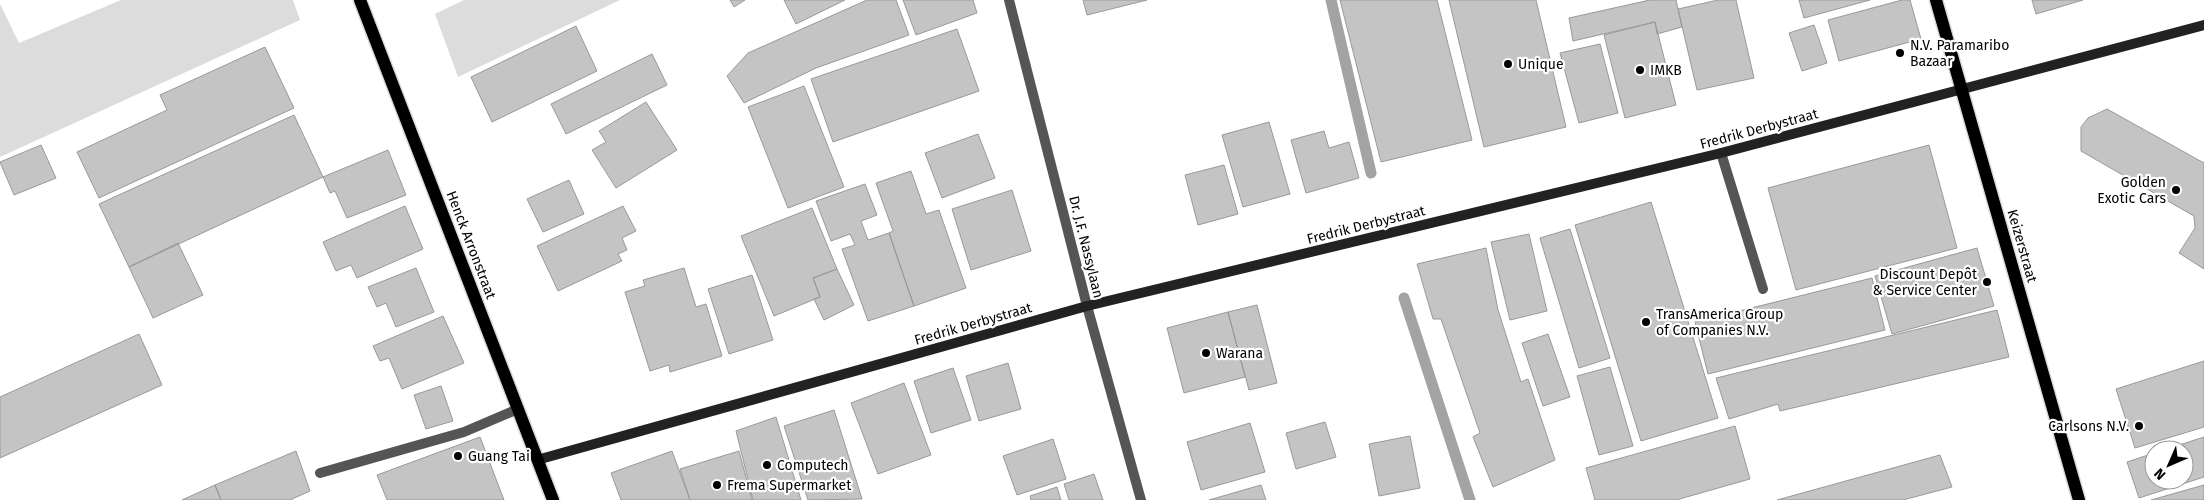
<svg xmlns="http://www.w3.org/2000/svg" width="2204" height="500" font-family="'Fira Sans',sans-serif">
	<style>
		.green { fill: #dcdcdc }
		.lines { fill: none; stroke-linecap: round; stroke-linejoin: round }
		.stream { stroke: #a3a3a3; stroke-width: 11 }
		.building { fill: #c4c4c4; stroke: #999 }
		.primary-casing { stroke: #dbdbdb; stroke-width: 15 }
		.lane { stroke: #555; stroke-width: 10 }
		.street { stroke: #555; stroke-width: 10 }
		.secondary { stroke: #222; stroke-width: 10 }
		.primary { stroke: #000; stroke-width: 12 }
		.poi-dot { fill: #000; stroke: #fff; stroke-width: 2 }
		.labels { text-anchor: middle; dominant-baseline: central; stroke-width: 4.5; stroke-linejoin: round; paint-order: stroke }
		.poi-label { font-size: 14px; fill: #000; stroke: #fff; text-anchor: start }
		.street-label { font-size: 14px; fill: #000; stroke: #fff }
	</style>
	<rect width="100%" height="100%" fill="#fff"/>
	<!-- green -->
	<path class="green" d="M121 0H293L300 20 0 157V4L19 43Z
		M464 0H620L458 77 435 14Z"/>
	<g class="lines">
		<!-- stream -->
		<path class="stream" d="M1331 0 1371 173
			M1404 298 1470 500"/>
	</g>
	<!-- building -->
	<path class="building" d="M730 0H745L734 7Z
		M784 0H845L796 24Z
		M867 0H896L909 35 816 68 744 103 727 76 748 53Z
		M903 0H973L977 13 916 35Z
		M1083 0H1147L1087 15Z
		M1340 0H1437L1472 140 1381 162Z
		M1449 0H1536L1566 127 1484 147Z
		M1650 0H1676L1682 27 1657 34 1655 22 1573 41 1569 18Z
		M1718 0H1736L1754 78 1697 90 1678 9Z
		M1799 0H1870L1804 18Z
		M1902 0H1910L1921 39 1839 61 1828 20Z
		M2032 0H2083L2036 14Z
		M1655 22 1676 105 1625 118 1604 35Z
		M1814 25 1827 63 1802 71 1789 33Z
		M576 26 597 71 492 122 471 77Z
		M957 29 979 91 833 142 811 79Z
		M1600 44 1618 113 1579 123 1560 53Z
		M265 47 294 108 99 198 77 152 167 110 160 95Z
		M652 54 667 85 566 134 551 104Z
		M804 86 844 187 788 208 748 107Z
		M646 102 677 150 616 188 592 150 606 142 599 131Z
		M2107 109 2204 163V269L2179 253 2195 228 2194 216 2081 151V127L2088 118Z
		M294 115 323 177 129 267 99 204Z
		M1269 122 1290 194 1243 207 1222 135Z
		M1324 131 1329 148 1349 142 1359 178 1306 193 1291 140Z
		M978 134 995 178 942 198 925 153Z
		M41 145 56 178 14 195 0 162Z
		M1929 145 1957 248 1796 290 1768 188Z
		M388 150 406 195 347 218 335 191 330 193 323 177Z
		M1224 165 1238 214 1198 225 1185 175Z
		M911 171 926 214 939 210 966 288 914 306 889 233 893 231 876 183Z
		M569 180 584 214 543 232 527 199Z
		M865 184 877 215 861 221 868 240 889 233 914 306 868 321 842 249 855 245 850 234 831 241 816 201Z
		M1012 190 1031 251 971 270 952 209Z
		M1651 202 1718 418 1641 441 1575 225Z
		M405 206 423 249 357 278 351 265 336 271 323 242Z
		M623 206 636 231 622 238 627 250 618 254 622 261 558 291 537 246Z
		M812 208 837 269 813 278 820 297 774 316 741 236Z
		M1570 229 1610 358 1579 368 1540 238Z
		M1529 234 1547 311 1510 320 1491 242Z
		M178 243 203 295 153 318 129 267Z
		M1486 248 1498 310 1521 382 1528 379 1555 460 1493 487 1473 437 1480 433 1441 319H1433L1417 264Z
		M1977 248 1994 306 1892 334 1875 276Z
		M416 268 434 312 396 327 386 303 377 307 368 287Z
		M684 268 696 307 706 304 722 356 670 372 669 365 650 371 625 292 645 286 643 280Z
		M837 269 854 305 824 320 814 299 820 297 813 278Z
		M752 275 773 340 729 354 708 289Z
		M1872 278 1885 330 1708 374 1695 322Z
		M1257 305 1277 383 1249 390 1228 312Z
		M1997 310 2009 357 1780 411 1778 404 1729 419 1716 378Z
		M1228 312 1245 377 1184 393 1167 328Z
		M443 316 464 363 402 389 389 358 380 361 373 346Z
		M139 334 162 385 0 458V397Z
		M1548 334 1570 397 1543 406 1522 343Z
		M2204 361V427L2135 448 2116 389Z
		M1008 363 1021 409 979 421 966 376Z
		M1610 367 1633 446 1599 455 1577 376Z
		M953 368 971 420 931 433 914 381Z
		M904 383 931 455 878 474 851 403Z
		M441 386 453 421 426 429 414 395Z
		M834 410 862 499 808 500 784 426Z
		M776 417 801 500H753L736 431Z
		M1325 422 1336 457 1296 469 1286 433Z
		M1250 423 1265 472 1201 490 1187 442Z
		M1735 426 1750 479 1676 500H1595L1586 468Z
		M1410 436 1420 488 1379 496 1369 444Z
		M480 437 504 500H387L377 475Z
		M2204 437V477L2139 498 2127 462 2154 453V480H2184V450H2164Z
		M1053 439 1066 479 1017 495 1003 456Z
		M296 451 310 491 290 500H221L215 485Z
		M672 451 690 500H621L611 473Z
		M739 451 752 500H690L680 469Z
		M1940 455 1952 487 1903 500H1777Z
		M1094 474 1103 500H1069L1064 484Z
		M215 485 221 500H182Z
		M1261 485 1266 500H1209Z
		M2204 485V500H2151Z
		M1057 487 1061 500H1031L1030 496Z"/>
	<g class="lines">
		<!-- primary casing -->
		<g class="primary-casing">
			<path id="primary" d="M360 0 553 500
				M1936 0 2079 500"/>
		</g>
		<!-- lane -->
		<path class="lane" d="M1721 153 1763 289
			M320 473 464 432 518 409"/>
		<!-- street -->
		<path class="street" d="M1009 0 1087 306 1141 500"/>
		<!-- secondary -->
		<path class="secondary" d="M537 460 1087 306 1721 153 2204 25"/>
		<!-- primary -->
		<use href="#primary" class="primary"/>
	</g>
	<!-- markers -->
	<g class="poi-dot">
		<circle cx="1900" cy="53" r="5"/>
		<circle cx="1508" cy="64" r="5"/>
		<circle cx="1640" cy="70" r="5"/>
		<circle cx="2176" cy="190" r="5"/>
		<circle cx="1987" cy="282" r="5"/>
		<circle cx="1646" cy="322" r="5"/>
		<circle cx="1206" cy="353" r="5"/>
		<circle cx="2139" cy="426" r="5"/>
		<circle cx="458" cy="456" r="5"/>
		<circle cx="767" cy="465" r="5"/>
		<circle cx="717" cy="485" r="5"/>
	</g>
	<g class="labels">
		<!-- poi labels -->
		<g class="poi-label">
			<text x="1910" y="45">N.V. Paramaribo<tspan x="1910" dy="16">Bazaar</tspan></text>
			<text x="1518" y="64">Unique</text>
			<text x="1650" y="70">IMKB</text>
			<text x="2166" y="182" text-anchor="end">Golden<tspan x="2166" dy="16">Exotic Cars</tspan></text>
			<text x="1977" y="274" text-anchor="end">Discount Depôt<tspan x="1977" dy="16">&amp; Service Center</tspan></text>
			<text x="1656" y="314">TransAmerica Group<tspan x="1656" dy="16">of Companies N.V.</tspan></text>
			<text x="1216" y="353">Warana</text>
			<text x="2129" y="426" text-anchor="end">Carlsons N.V.</text>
			<text x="468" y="456">Guang Tai</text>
			<text x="777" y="465">Computech</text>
			<text x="727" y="485">Frema Supermarket</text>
		</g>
		<!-- street labels -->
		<g class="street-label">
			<text transform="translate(1759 129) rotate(-15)">Fredrik Derbystraat</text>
			<text transform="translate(1366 225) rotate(-14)">Fredrik Derbystraat</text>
			<text transform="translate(471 245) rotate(69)">Henck Arronstraat</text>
			<text transform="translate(2022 246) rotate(74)">Keizerstraat</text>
			<text transform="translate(1086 247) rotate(76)">Dr. J.F. Nassylaan</text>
			<text transform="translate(973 324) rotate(-16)">Fredrik Derbystraat</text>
		</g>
	</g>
	<!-- north arrow -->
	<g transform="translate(2169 465) rotate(225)"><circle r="24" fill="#ffffff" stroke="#999999"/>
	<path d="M0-4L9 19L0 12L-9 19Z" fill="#000000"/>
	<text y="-8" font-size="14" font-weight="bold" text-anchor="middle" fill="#000000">N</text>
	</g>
</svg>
